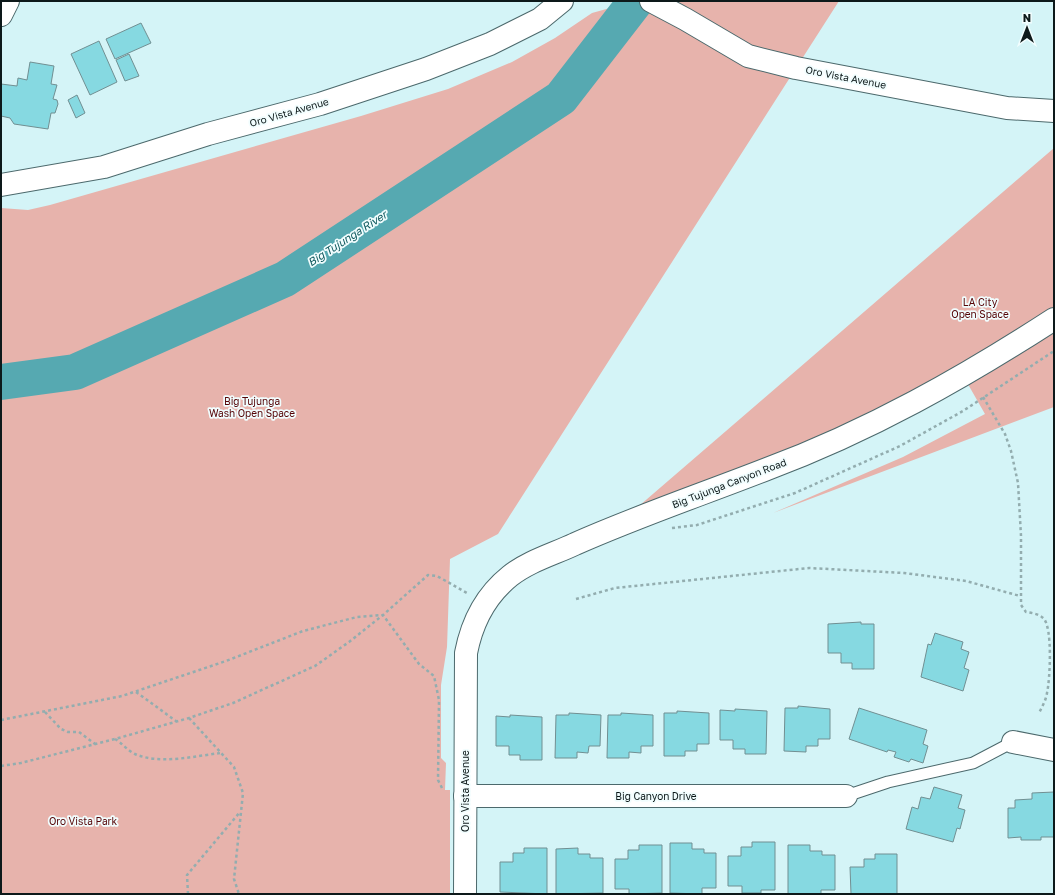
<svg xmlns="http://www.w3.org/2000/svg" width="1055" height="895" font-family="'Golos Text',sans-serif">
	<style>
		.green { fill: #e7b3ac }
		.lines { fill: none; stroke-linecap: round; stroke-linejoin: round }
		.river { stroke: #56a9b1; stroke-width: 36 }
		.building { fill: #86d9e1; stroke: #718f92 }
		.lane-casing { stroke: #4c696c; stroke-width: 13 }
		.street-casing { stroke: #4c696c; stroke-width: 24 }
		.secondary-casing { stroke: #4c696c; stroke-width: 24 }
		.path { stroke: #93adaf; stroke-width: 2.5; stroke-dasharray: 3 3; stroke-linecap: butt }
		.lane { stroke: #fff; stroke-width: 11 }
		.street { stroke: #fff; stroke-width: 22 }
		.secondary { stroke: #fff; stroke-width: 22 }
		.labels { text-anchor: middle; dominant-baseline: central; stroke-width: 3.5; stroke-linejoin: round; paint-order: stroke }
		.street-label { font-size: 10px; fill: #0d191a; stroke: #f1fdfe }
		.park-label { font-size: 10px; fill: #560507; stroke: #f1fdfe }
		.water-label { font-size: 11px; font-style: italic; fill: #0f595e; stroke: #f1fdfe }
	</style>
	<rect width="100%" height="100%" fill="#d4f4f7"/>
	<!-- green -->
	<path class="green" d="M650 1H839L498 534 450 559 447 647 441 685V758L446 763 445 790H450V894H1V208L28 210 50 205 361 116 448 89 512 62 555 38 592 13 610 8H627L645 13Z
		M1054 148V407L773 513 903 457 985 414 965 379 610 531Z"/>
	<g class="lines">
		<!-- river -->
		<path class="river" d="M1 382 75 372 285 279 561 98 636 1"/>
	</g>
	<!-- building -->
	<path class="building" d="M141 23 151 43 115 59 106 39Z
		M99 41 117 82 90 95 71 54Z
		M129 54 139 76 125 81 116 60Z
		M30 62 54 66 51 84 57 85 53 99 57 100 58 104 55 113H51L48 129 14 124 10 118 1 116V84L17 86 18 78 27 80Z
		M77 95 85 113 76 118 68 100Z
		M861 622V624H874V669H852V663H841V653H828V624Z
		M935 633 963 642 961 649 969 652 964 668 969 670 963 691 921 677 928 644 931 645Z
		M798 706 830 709V739H818V746H806V752L784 751 785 708H798Z
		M859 708 927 730 923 744 928 746 923 763 911 759 909 762 894 757 896 752 888 750 887 752 849 739Z
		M735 709 767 711 766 754H745V749H733V740H720V710L735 711Z
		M677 711 709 713V744H697V751H685V756H664V713H677Z
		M569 713 601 715 600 746H589L588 753 577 752V758H555L556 715H569Z
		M621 713 653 715V746H641V753L629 752V758H607L608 715H621Z
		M510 715 542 717V760H520V755H509V746H496V716L510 717Z
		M934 787 962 795 958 808 965 810 960 829 957 828 953 842 906 829 912 807 918 809 921 797 930 799Z
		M1054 792V837H1041V840H1021V837L1008 838V808H1015V800L1032 799V793Z
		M752 842H775V890H761V893H742V886H728V856H741V847H752Z
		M670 843H692V849H704V853H716V888H702V894L670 893Z
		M639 845H662V893L629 894V889H615V859H628V850H639Z
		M788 845H810V851H822V855H835V890H821V894H788Z
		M524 848H547V894L500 892V862H513V853H524Z
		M578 848V854H590V858H603V893L556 894V849Z
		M875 854H897V894H851L850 867H864V859H875Z"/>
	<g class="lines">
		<!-- lane casing -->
		<g class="lane-casing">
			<path id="lane" d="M846 796 888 782 973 763 1013 742"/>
		</g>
		<!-- street casing -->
		<g class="street-casing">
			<path id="street" d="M651 1 685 19 748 56 796 68 1007 108 1054 111
				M1 15 8 1
				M1 185 104 167 208 134 320 104 426 69 490 44 540 19 562 1
				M1013 742 1054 750
				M465 796H846"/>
		</g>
		<!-- secondary casing -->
		<g class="secondary-casing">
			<path id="secondary" d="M465 894 466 653C472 622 485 596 510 576 529 561 554 554 575 544 638 516 703 494 767 469 869 431 963 378 1054 319"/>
		</g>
		<!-- path -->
		<path class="path" d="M983 397 1005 434 1011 451 1018 483 1021 536V605L1026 612C1032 613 1039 614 1043 618 1053 626 1050 680 1047 693 1046 700 1042 707 1039 713
			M672 528 697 525 795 493 900 446 963 411 1054 351
			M576 599 615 588 809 568 904 573 966 581 1020 596
			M136 692 176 721
			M45 712 61 729 68 732H79L95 744
			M189 718 234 767 243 793 234 879 239 894
			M1 720 122 696 226 661 303 631 357 617 383 615 419 664 434 676 439 700 438 780 443 790
			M115 739C122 743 128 751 135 754 160 765 194 756 221 753
			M1 766 21 763 115 739 189 718 233 703 315 666 349 642 383 615 428 575 437 576 467 593
			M188 894 187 875 240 812"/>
		<!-- lane -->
		<use href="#lane" class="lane"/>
		<!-- street -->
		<use href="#street" class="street"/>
		<!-- secondary -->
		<use href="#secondary" class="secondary"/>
	</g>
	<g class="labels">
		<!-- street labels -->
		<g class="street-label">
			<text transform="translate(846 77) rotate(11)">Oro Vista Avenue</text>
			<text transform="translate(289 112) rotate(-16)">Oro Vista Avenue</text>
			<text transform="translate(729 483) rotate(-21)">Big Tujunga Canyon Road</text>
			<text transform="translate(465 791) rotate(-90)">Oro Vista Avenue</text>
			<text x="656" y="796">Big Canyon Drive</text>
		</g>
		<!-- park labels -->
		<g class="park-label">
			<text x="980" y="302">LA City<tspan x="980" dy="12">Open Space</tspan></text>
			<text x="252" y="401">Big Tujunga<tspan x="252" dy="12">Wash Open Space</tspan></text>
			<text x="83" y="821">Oro Vista Park</text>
		</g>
		<!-- water labels -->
		<g class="water-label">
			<text transform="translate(347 238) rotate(-33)">Big Tujunga River</text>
		</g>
	</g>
	<!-- border -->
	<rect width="1055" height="895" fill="none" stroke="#0d191a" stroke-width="4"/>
	<!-- north arrow -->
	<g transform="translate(1027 28)" stroke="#f1fdfe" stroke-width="3" paint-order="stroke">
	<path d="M0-3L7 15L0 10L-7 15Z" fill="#0d191a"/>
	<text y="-6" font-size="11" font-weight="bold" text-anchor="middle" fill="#0d191a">N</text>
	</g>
</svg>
